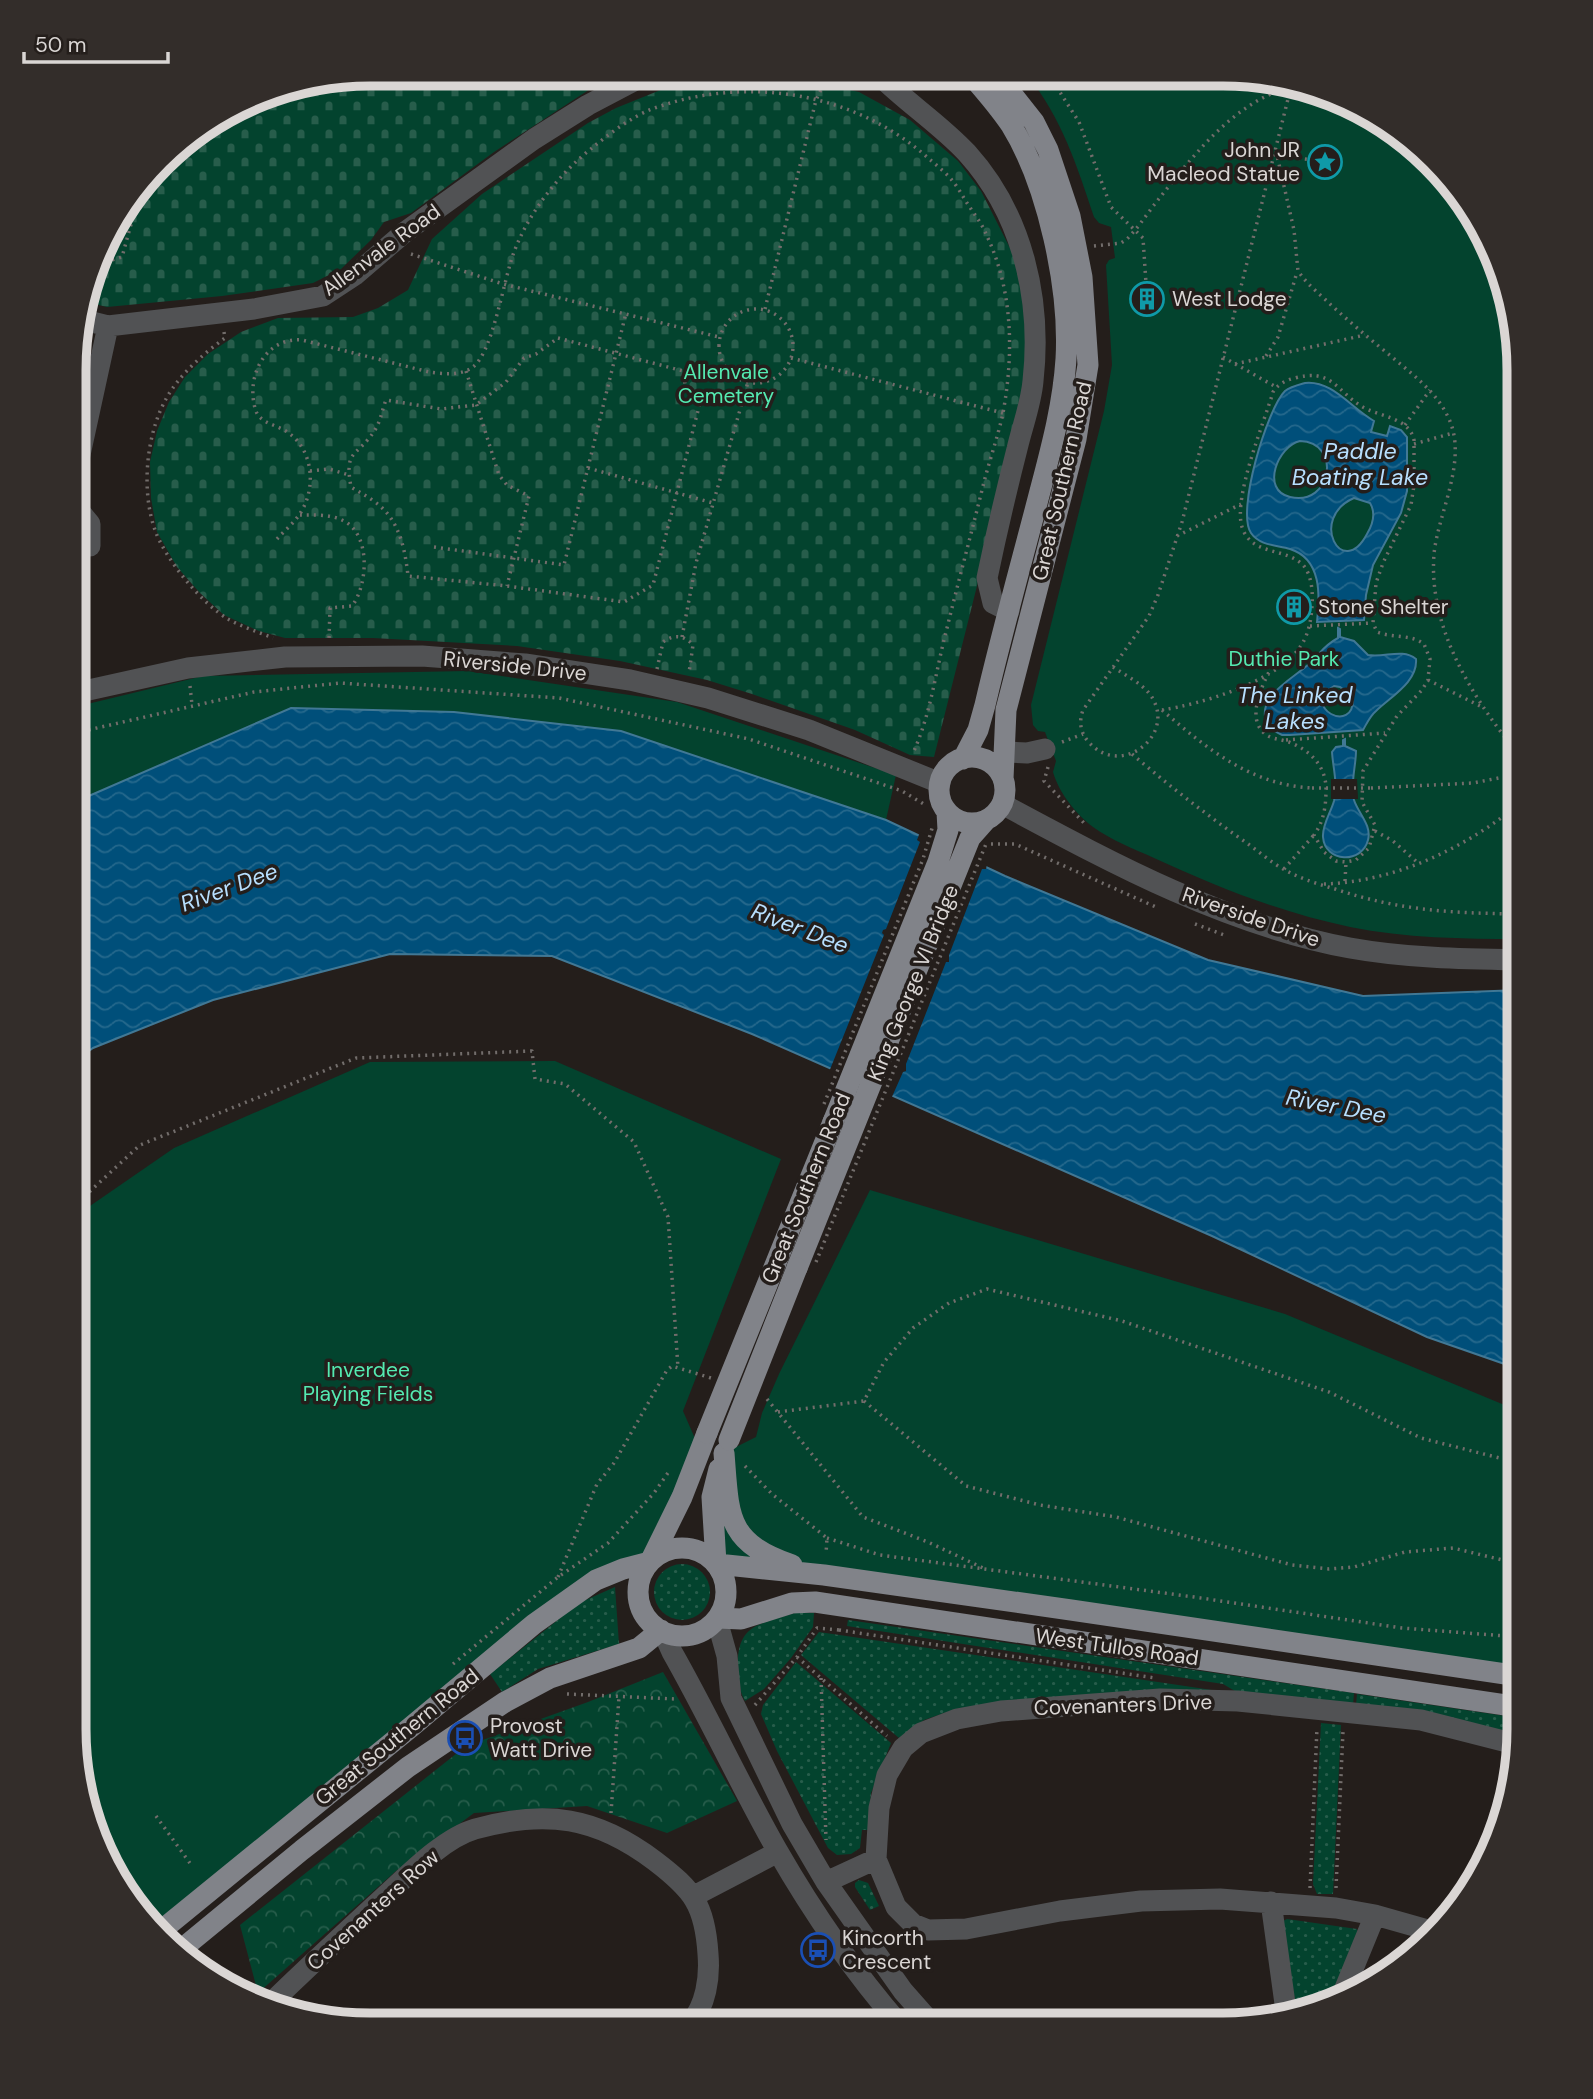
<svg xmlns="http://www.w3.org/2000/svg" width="1593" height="2099" font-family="'DM Sans',sans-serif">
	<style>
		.grass { fill: url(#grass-dots) }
		.forest { fill: url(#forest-crowns) }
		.cemetery { fill: url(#cemetery-stones) }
		.park { fill: #03432e }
		.water { fill: url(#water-waves); stroke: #417895; stroke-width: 2; fill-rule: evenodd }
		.pier { fill: #241e1b }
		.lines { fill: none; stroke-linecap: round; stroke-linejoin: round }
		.path { stroke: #726d6b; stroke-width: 3.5; stroke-dasharray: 2 5; stroke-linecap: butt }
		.minor { stroke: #515254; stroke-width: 21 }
		.major { stroke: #818389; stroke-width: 21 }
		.path-bridge { stroke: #726d6b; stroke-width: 3.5; stroke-dasharray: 2 5; stroke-linecap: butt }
		.major-bridge { stroke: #818389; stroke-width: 21 }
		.labels { text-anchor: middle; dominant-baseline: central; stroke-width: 7; stroke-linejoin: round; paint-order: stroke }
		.poi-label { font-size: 21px; fill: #dad6d4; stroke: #241e1b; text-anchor: start }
		.street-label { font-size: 21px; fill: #dad6d4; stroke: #241e1b }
		.park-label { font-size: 21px; fill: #54eab1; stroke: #241e1b }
		.water-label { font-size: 23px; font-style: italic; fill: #b7dffe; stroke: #241e1b }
		.rim { fill: none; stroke: #dad6d4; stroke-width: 9 }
	</style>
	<defs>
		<pattern id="grass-dots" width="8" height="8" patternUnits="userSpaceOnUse" patternTransform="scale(1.75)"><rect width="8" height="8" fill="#03432e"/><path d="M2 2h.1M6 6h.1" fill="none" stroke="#275d4b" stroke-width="1.8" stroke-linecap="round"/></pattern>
		<pattern id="forest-crowns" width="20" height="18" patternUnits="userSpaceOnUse" patternTransform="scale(1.75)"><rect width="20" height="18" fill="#03432e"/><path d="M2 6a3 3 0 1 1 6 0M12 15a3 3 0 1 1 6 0" fill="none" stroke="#275d4b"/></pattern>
		<pattern id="cemetery-stones" width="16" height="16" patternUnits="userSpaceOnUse" patternTransform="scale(1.75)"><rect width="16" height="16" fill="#03432e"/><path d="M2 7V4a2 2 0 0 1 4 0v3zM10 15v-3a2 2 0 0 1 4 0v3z" fill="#275d4b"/></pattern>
		<pattern id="water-waves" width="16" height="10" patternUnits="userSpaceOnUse" patternTransform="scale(1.75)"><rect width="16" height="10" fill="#004f7a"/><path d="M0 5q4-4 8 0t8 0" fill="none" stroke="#25688c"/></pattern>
	</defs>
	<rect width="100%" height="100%" fill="#241e1b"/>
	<!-- grass -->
	<path class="grass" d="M654 1592a28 28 0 1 1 56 0a28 28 0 1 1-56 0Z
		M615 1587 619 1644 538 1669 502 1692 490 1674 579 1603Z
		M795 1613H814L813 1627 791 1658 764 1689 745 1701C739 1691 739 1679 738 1668 736 1624 760 1624 795 1613Z
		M848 1620 1354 1693 1353 1705 1240 1694 1223 1684 847 1626Z
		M819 1632 1212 1690 956 1709 924 1720 899 1738 801 1655Z
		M796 1662 891 1743 871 1793 868 1830H862L860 1848 851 1854 837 1855 828 1848 777 1751 761 1714 763 1705Z
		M1357 1694 1519 1718V1738L1356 1705Z
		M1321 1723 1341 1725 1333 1894H1317L1313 1884Z
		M859 1880 868 1883 879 1906 870 1910 855 1887V1883Z
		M1287 1919 1357 1929V1939L1332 2000 1296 2008 1283 1921Z"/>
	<!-- forest -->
	<path class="forest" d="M663 1672 737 1801 667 1833 587 1806 474 1813 396 1871 258 1993 240 1925 466 1746 588 1702Z"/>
	<!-- cemetery -->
	<path class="cemetery" d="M370 74H613L494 152 411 213 384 222 371 240 341 269 313 283 222 296 107 307 86 302 113 222 175 147 274 89Z
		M718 75H784L859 92 910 120 958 161 981 191 1013 254 1024 297 1028 383 934 757 910 755 855 730 752 694 707 680 620 661 517 646 373 638H285L259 631 224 615 200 593 177 567 157 532 151 498 150 462 157 431 169 402 185 377 208 354 241 332 278 318 353 317 378 308 408 290 432 239 482 194 588 123 616 108 673 85 703 76Z"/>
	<!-- park -->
	<path class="park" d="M1027 75 1262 76 1388 124 1446 175 1489 239 1519 370V939C1463 939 1405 938 1350 927 1282 913 1217 887 1154 858 1134 849 1111 840 1093 827 1076 814 1059 793 1053 772L1056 761 1045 732 1038 731 1033 725 1031 705 1104 411 1112 365 1106 265 1109 260 1115 258 1111 227 1099 223 1094 217C1077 166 1062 118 1027 75Z
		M467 671 677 702 896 775 886 820 621 731 454 712 291 708 75 802V707L203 676Z
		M555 1061 781 1159 683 1411 700 1450 651 1560 596 1580 157 1934 147 1925 104 1860 74 1729V1217L174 1148 370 1062Z
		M870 1190 1285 1314 1519 1411V1676L716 1563 724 1453 756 1437 762 1413 779 1374Z"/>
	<!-- water -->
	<path class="water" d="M1305 383C1332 380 1351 408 1374 421L1371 432 1387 436 1390 426 1401 430 1407 437V491L1401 513 1373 565 1366 595 1364 620 1317 622C1320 596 1322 559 1290 549 1277 545 1260 546 1251 533 1236 512 1267 409 1285 391 1290 387 1298 385 1305 383ZM1300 441C1342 442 1332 507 1290 497 1260 490 1278 446 1300 441ZM1354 498 1370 503C1376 513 1373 524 1367 534 1342 581 1308 518 1354 498Z
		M1338 628 1340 629V637L1354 641 1368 655C1385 658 1402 648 1416 659 1418 682 1390 697 1376 711 1370 716 1367 723 1363 730L1290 735H1282L1269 728C1252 698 1290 681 1309 664 1320 654 1323 646 1338 638ZM1334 686 1340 687 1353 697C1355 737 1299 706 1334 686Z
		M291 708 454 712 621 731 886 820 1005 876 1208 960 1363 996 1519 990V1369L1427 1337 1212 1236 752 1034 552 956 390 954 213 1000 93 1048 75 1061V802Z
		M1345 739V746L1356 751C1356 766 1350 784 1354 800 1358 813 1372 825 1368 840 1362 864 1325 863 1323 837 1322 825 1331 812 1334 801 1338 784 1333 768 1332 752L1336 747 1343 746V740Z"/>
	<!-- pier -->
	<path class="pier" d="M1331 779H1357L1358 799H1331Z
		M920 832 987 864 986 869H982L949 955V962H946L906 1064V1071L903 1072 891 1099 829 1072 884 935 882 933 883 930 886 929 920 842 917 840Z"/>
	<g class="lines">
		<!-- path -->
		<path class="path" d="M1049 75 1079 122 1111 207 1143 238 1146 283
			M1276 151 1294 230 1298 271 1301 275C1309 286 1321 295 1331 305 1351 323 1371 340 1392 357 1413 375 1437 392 1449 419 1468 461 1438 513 1434 554 1428 629 1474 700 1519 755
			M1277 156 1322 161
			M1094 246 1121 243 1127 239C1137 229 1145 217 1154 205 1190 160 1232 102 1291 87
			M411 254 503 284 719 337
			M99 264 122 257 141 188
			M719 346a37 37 0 1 1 74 0a37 37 0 1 1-74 0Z
			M765 309 816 100 828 75
			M224 332 225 338C203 354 179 375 166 399 146 435 141 491 155 530 165 559 202 604 228 619 242 627 258 632 273 638
			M558 338 683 371 685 384 700 403 653 585 624 602 507 586 408 576C405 548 399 519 375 502 367 496 359 492 351 487 344 448 357 458 375 430 381 420 382 410 386 400L441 409 476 405 506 382 524 358 536 354Z
			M1266 356 1278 337 1297 272
			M1223 357 1276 387
			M791 358 1003 413
			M1235 364 1365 335
			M466 371 499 475 507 485 529 496 507 586
			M1405 425 1430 390
			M1414 444 1453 433
			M588 468 713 503
			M310 471 329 469 349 475
			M300 515C314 515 331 514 344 521 371 535 368 585 352 606L330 608 329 639
			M1177 536 1241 504
			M277 539C284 531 293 524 299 515 318 488 313 446 284 430 273 424 258 422 255 408 246 375 266 337 302 340L429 372C443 374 461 376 473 367 493 352 504 278 514 252 529 212 559 174 592 148 609 134 631 117 652 109 744 75 852 91 927 157 935 164 944 171 951 179 958 187 963 197 969 206 975 215 982 224 986 234 1013 290 1014 353 1003 413 998 436 990 459 984 482 972 531 959 579 947 628 936 669 931 714 913 753
			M434 547 564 565 626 313
			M1310 626 1373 623
			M682 637 696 563 748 382
			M1113 667C1125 675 1139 682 1148 692 1182 732 1120 782 1087 740 1080 731 1079 721 1083 710L1149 616 1158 595 1182 522 1291 87
			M657 669 663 642C674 634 684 635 693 645L689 673
			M1428 680 1480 706
			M190 686 192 705
			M1162 710C1201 704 1271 683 1297 651 1308 638 1311 622 1312 606 1313 593 1312 575 1303 565 1285 547 1251 556 1242 527 1233 497 1264 423 1273 392 1278 384 1286 380 1295 378 1331 368 1336 390 1361 406 1379 417 1409 417 1414 440V485L1411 505 1383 563 1376 583 1373 623 1377 632C1392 638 1411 634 1424 644L1430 659 1428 680 1422 690 1397 716 1363 771 1362 802 1375 825 1369 848 1356 860 1346 862 1336 861 1324 852 1314 835C1324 821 1326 806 1326 789 1326 766 1310 750 1289 742 1280 739 1270 739 1264 733 1247 718 1261 688 1269 672
			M1162 710C1206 748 1251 785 1312 788
			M75 733 254 692 340 683 559 698 749 739 902 791 927 806
			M1286 740 1385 733
			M1062 742 1083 734
			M1132 754C1167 784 1203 812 1241 839 1256 849 1270 862 1285 870 1301 879 1318 884 1335 889 1401 911 1451 913 1519 914
			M1048 767 1044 781 1084 823
			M1371 788 1473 783 1519 774
			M1375 831 1393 841 1417 862
			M991 844H1015L1156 907
			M1284 869 1314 835
			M1345 881 1346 862
			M1324 884C1394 882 1466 848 1519 804
			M1195 924 1224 935
			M74 1206 140 1145 356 1058 532 1051 535 1079 565 1084 634 1142 668 1217 678 1368
			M767 1399 863 1517 928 1542 983 1568
			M864 1401 966 1486 1040 1505 1116 1517 1292 1565 1329 1569 1354 1567 1405 1552 1453 1548 1519 1564
			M778 1412 864 1401 884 1362 913 1328 949 1303 987 1289 1122 1321 1329 1392 1421 1438 1519 1463
			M745 1466 772 1494 827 1538 826 1554
			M827 1538 880 1555 1194 1597 1402 1628 1519 1637
			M558 1577 597 1484 614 1463 667 1370 672 1366 711 1378
			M839 1630 1155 1678
			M797 1657 887 1736
			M453 1664 558 1577 608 1543 654 1493 670 1470
			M821 1678 826 1840
			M567 1694 675 1699
			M755 1705 797 1657 817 1628 839 1630V1626
			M611 1813 619 1697
			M156 1816 192 1866
			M1310 1888 1317 1728
			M1336 1888 1343 1731"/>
		<!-- minor -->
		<path class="minor" d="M879 75C907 103 940 124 967 153 1023 215 1042 300 1033 381 1031 404 1022 427 1017 449 1006 492 996 535 987 578L993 603 1009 611
			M80 319 108 326 254 309 323 296 355 275 405 232 534 139 588 105 647 74
			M76 473 108 326
			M76 507 90 524V546
			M75 693 188 668 285 657 422 656 525 664 630 680 708 698 809 730 940 783
			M1006 752 1027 753 1045 749
			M1002 804C1112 863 1226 925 1350 948 1405 958 1463 959 1519 960
			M717 1620 727 1656 731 1698 792 1824 826 1882 903 1991 933 2025
			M663 1632 672 1652C709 1717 740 1785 777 1850 812 1911 854 1972 900 2025
			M826 1882 876 1859
			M694 1896 778 1852
			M1271 1902 1286 2011
			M1435 1932 1375 1915 1336 1908 1220 1899 1141 1901 1060 1911 966 1929 928 1930 913 1924 896 1907 876 1859 879 1808 887 1775 903 1748 921 1733 957 1719 1001 1711 1160 1699 1238 1701 1421 1720 1519 1745
			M1341 1998 1375 1915
			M273 2001C310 1965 348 1930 386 1895 410 1873 444 1838 475 1829 546 1809 597 1817 655 1861 693 1890 705 1905 708 1954 710 1978 706 2005 690 2024"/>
		<!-- major -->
		<path class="major" d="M997 75 1034 122 1048 150 1070 216 1082 277 1088 365 1076 439 1006 710 1003 779
			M939 790a33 33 0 1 1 66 0a33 33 0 1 1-66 0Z
			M963 759 978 730 985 705C1001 636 1020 568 1038 499 1050 453 1063 407 1066 359 1070 289 1048 185 1011 125 999 107 985 91 971 75
			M833 1122 938 862 948 830 947 812
			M797 1268 970 838 986 820
			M724 1453C729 1517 726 1542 792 1565
			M638 1592a44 44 0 1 1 88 0a44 44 0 1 1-88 0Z
			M651 1560 682 1497 707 1433
			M716 1563 712 1497 719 1469
			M717 1564 824 1575 1071 1610 1519 1676
			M718 1618 741 1619 792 1603 815 1602 1519 1707
			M157 1934 411 1727 534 1624 596 1580 623 1569 650 1562
			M178 1952 302 1850 408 1767 505 1702 550 1678 639 1648 661 1630"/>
		<!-- path-bridge -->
		<path class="path-bridge" d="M1312 788H1371
			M824 1104 923 859 933 825
			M816 1262 986 844"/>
		<!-- major-bridge -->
		<path class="major-bridge" d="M707 1433 833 1122
			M729 1440 797 1268"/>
	</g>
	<!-- icons -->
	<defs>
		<g id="sight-ring" transform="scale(1.75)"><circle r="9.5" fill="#241e1b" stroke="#0f9aa8" stroke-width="1.5"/><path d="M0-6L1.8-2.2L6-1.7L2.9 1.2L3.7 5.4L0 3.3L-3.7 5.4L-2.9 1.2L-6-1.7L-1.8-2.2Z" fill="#0f9aa8"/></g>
		<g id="building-ring" transform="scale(1.75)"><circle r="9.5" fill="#241e1b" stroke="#0f9aa8" stroke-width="1.5"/><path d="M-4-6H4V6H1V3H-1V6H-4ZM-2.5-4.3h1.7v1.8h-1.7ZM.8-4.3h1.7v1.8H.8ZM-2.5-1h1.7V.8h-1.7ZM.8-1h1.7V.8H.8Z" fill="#0f9aa8"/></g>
		<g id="bus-ring" transform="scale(1.75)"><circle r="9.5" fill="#241e1b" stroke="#1a4fb4" stroke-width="1.5"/><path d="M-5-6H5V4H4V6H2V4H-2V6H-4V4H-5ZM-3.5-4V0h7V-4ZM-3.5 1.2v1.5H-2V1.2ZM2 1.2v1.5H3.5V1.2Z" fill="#1a4fb4"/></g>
	</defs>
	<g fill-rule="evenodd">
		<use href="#sight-ring" x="1325" y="162"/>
		<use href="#building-ring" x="1147" y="299"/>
		<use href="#building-ring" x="1294" y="607"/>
		<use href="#bus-ring" x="465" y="1738"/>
		<use href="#bus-ring" x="818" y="1950"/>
	</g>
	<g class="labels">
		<!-- poi labels -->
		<g class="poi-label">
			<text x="1300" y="150" text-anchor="end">John JR<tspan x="1300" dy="24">Macleod Statue</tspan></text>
			<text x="1172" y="299">West Lodge</text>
			<text x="1318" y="607">Stone Shelter</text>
			<text x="490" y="1726">Provost<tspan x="490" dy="24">Watt Drive</tspan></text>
			<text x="842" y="1938">Kincorth<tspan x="842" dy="24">Crescent</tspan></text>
		</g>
		<!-- street labels -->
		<g class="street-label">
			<text transform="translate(381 250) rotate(-36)">Allenvale Road</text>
			<text transform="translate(1062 481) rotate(-77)">Great Southern Road</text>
			<text transform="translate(515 666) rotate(6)">Riverside Drive</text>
			<text transform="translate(1251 917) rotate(19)">Riverside Drive</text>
			<text transform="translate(913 983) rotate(-68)">King George VI Bridge</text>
			<text transform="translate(806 1188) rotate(-68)">Great Southern Road</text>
			<text transform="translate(1117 1647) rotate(8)">West Tullos Road</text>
			<text transform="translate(1123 1705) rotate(-2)">Covenanters Drive</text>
			<text transform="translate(397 1737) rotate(-39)">Great Southern Road</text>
			<text transform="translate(373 1910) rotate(-42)">Covenanters Row</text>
		</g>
		<!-- park labels -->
		<g class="park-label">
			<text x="726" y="372">Allenvale<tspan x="726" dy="24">Cemetery</tspan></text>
			<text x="1284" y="659">Duthie Park</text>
			<text x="368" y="1370">Inverdee<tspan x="368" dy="24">Playing Fields</tspan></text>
		</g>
		<!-- water labels -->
		<g class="water-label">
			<text x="1360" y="451">Paddle<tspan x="1360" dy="26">Boating Lake</tspan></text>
			<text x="1295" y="695">The Linked<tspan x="1295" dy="26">Lakes</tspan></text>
			<text transform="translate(229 887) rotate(-20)">River Dee</text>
			<text transform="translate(800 928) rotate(21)">River Dee</text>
			<text transform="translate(1336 1106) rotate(11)">River Dee</text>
		</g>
	</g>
	<!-- crop -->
	<path d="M0 0H1593V2099H0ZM370 86H1223A284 284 0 0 1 1507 370V1729A284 284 0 0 1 1223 2013H370A284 284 0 0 1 86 1729V370A284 284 0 0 1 370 86Z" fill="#332d2a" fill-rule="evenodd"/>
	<path class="rim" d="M370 86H1223A284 284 0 0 1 1507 370V1729A284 284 0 0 1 1223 2013H370A284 284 0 0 1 86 1729V370A284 284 0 0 1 370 86Z"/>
	<!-- scale -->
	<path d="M24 52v10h144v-10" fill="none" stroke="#dad6d4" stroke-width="3.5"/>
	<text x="35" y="52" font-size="21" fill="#dad6d4" stroke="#241e1b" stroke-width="5" paint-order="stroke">50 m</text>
</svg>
